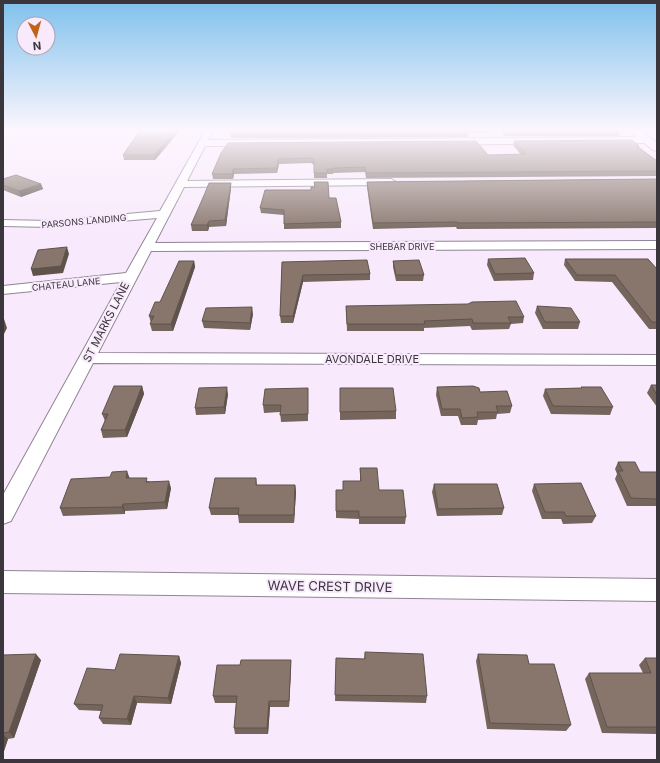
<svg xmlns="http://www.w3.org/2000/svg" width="660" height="763" font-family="Inter,sans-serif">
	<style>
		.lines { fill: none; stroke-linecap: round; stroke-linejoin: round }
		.street-casing { stroke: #918494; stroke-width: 2 }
		.secondary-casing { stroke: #918494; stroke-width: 2 }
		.street { fill: #fff; fill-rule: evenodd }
		.secondary { fill: #fff; fill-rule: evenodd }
		.wall { fill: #75655d }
		.shaded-wall { fill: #5f534c }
		.building { fill: #88766c; stroke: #5f534c }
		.labels { text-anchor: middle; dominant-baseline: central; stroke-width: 4; stroke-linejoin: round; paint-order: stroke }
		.far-street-label { font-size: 9px; fill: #3b363c; stroke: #f8eafc }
		.street-label { font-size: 11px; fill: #3b363c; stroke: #f8eafc }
		.near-street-label { font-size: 13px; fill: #3b363c; stroke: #f8eafc }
	</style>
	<rect width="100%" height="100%" fill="#f8eafc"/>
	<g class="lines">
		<!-- street casing -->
		<g class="street-casing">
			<path id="street" d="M206 129H214L208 140 647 137 651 140 647 143 205 146 187 181 391 179 396 182 391 185 184 187 155 243 657 241V249L151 251 98 353 657 355V365L93 363 11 521 3 524V495L121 282 3 294V286L126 273 157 218 50 227 3 226V220L50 221 160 211Z
				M3 571 657 579V601L3 593Z"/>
		</g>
		<!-- secondary casing -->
		<g class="secondary-casing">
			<path id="secondary" d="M627 129H639L657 143V151L653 150Z"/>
		</g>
		<!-- street -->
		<use href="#street" class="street"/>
		<!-- secondary -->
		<use href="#secondary" class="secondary"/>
	</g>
	<!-- wall -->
	<path class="wall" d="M141 129H181L155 160H124L123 155Z
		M232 129H617L620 131 619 136H505L501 132 469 133 468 137 231 138 230 134Z
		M514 141 639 146V147L657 161V176L366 178 365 172 333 173V174H327V178H314V165L311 163 279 164 277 173 234 174 233 179H213L212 174 221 153 488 155H521L513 145Z
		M3 179 41 184 43 189 21 197 3 190Z
		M657 179V228L457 229 456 227 373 229 367 187V182Z
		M231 183V188L226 226 209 227 208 231H192L191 225Z
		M329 198 341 222V228L284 229V215L261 213 260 208Z
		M488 259 534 273 533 280 494 281 487 265Z
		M565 259 657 269V329H649L612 282 575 281 564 265Z
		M194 261 195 267 173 331H152L150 324 151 323 149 316Z
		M393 261 424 275 423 281H396L393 267Z
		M282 262 370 274V280L303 282 293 323H281L280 316Z
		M346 306 524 317 523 323 511 324 509 329 472 330 470 326 424 328V331H347Z
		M537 306 580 322 578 329H543L535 313Z
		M253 314 250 330 204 328 202 321Z
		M651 385H657V407L647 393Z
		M142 386 144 394 127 437 103 438 101 430 105 421 102 414Z
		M437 387 480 392 512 406 510 413 497 414 496 419 478 420 477 425H461L458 416H441L436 395Z
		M581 387 613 407 610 415 551 414 543 396 545 389 581 388Z
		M308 388V421L281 422 280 412 264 413 263 405Z
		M340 388 396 411V419L340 420Z
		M228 394 225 414 196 415 195 408Z
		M618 462 640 472H657V506H627L615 479 617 474 615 469Z
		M360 468 379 490 406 517 405 524H359V519L336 518V490H343L360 481Z
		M130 478 148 481 171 488 167 509 125 511V514L63 516 60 508Z
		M256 478 257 485H295L296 492 294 523H239L238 515H211L209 508Z
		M434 484 504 508 502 515 437 516 432 492Z
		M534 484 596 516 592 523 563 524 561 519H542L532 491Z
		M365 652 427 696 426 703 335 701 336 658 364 659Z
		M478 654 529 664 571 725 566 731 487 729 476 661Z
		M3 655 41 660 14 738 8 739 3 754Z
		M179 656 181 663 171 704 137 703 131 725 103 724 99 718 101 711 79 710 74 704 115 670Z
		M645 658H657V734L602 733 585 679 589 673H643L639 665Z
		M291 660V666L289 707H270L268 734H235L234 728 236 703H215L213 696 240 665Z"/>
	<!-- shaded-wall -->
	<path class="shaded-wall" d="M177 129H181L155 160 154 155Z
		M278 159 279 164 277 173V168Z
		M233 169 234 174 233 179 232 174Z
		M231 183V188L226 226 225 220Z
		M41 184 43 189 21 197 19 191Z
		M209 221V227L208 231 207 225Z
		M67 247 69 254 63 273 33 276 31 269Z
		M194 261 195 267 173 331 171 324Z
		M303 275V282L293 323V316Z
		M252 307 253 314 250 330V323Z
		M4 319 7 328 3 336V320Z
		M142 386 144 394 127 437 125 430Z
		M227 387 228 394 225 414 224 407Z
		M127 471 130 479 126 478Z
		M169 481 171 488 167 509 165 502Z
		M295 485 296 492 294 523V515Z
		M123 504 125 511V514L122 507Z
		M36 654 41 660 14 738 9 732Z
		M179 656 181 663 171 704 168 698Z
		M291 660V666L289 707V701Z
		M134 696 137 703 131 725 127 719Z
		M269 701 270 707 268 734 267 728Z
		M3 734 8 739 3 754Z"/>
	<!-- building -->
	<path class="building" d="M141 129H177L154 155H123Z
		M232 129H466L469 132 230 134Z
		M503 129H617L620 131 506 132Z
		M632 140 639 146H636L657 161V171L366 173 365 167 333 168V169H327V173H314V160L311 158 278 159 277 168 233 169 232 174H212L221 153 228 143 476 141 488 155 526 154 514 141Z
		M16 175 41 184 19 191 3 185V179Z
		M657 179V222L457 223V222L373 223 367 182Z
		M314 182H328L329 198H336L341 222 284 224V210L260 208 265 190H311V187H315Z
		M209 183H231L225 220 209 221 207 225H191L205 193Z
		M67 247 61 266 31 269 38 250Z
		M525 258 534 273 495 274 488 259Z
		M565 259H648L657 269V322H652L615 275H577Z
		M367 260 370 274 303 275 293 316H280L282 262Z
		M419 260 424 275H396L393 261Z
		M179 261H194L171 324H150L154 316H149L155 302H160Z
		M516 301 524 317H508L511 323H473L472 319 424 321 425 324H347L346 306 468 304 472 302Z
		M537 306 571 308 580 322H545Z
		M252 307 250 323 202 321 206 308Z
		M651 385H657V395Z
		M114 386H142L125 430H101L108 414H102Z
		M473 386 479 388 480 392 507 391 512 406H496L498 412H477L478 417 462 418 460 409H442L437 387Z
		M227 387 224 407 195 408 199 388Z
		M581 387H601L613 407 553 406 545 389 582 388Z
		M308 388V414L280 415 281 405H263L265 389Z
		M340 388H393L396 411 340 412Z
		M618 462H635L640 472H657V499L631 498 618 471H623Z
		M360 468H377L379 490H403L406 517H359V511H336V490H343V481H361Z
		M127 471 126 478H147L146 482 169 481 165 502 123 504 122 507 60 508 71 479 110 477 112 472Z
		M215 478H256V485H295L294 515H238L239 508H209Z
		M581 483 596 516H566L564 512H545L534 484Z
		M434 484H497L504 508 438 509Z
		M365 652 423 654 427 696 335 695 336 658 365 659Z
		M36 654 9 732 3 733V655Z
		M120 654 179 656 168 698 134 696 127 719 99 718 103 705 74 704 87 668 115 670Z
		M478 654 527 655 529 664H554L571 725 490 723Z
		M645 658H657V727H607L589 673H651Z
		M241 660H291L289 701H269L267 728H234L237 696H213L217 665H240Z"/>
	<!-- sky -->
	<linearGradient id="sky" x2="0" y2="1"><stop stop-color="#7fc1ec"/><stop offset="0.55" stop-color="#fcf6fe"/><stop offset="1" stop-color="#fcf6fe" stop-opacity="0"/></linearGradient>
	<rect width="660" height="236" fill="url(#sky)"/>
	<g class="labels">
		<!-- far-street labels -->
		<g class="far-street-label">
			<text transform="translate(84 221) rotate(-5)">PARSONS LANDING</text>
			<text x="402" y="246">SHEBAR DRIVE</text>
			<text transform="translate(66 284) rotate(-6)">CHATEAU LANE</text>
		</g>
		<!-- street labels -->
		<g class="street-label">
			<text transform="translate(106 322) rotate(-63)">ST MARKS LANE</text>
			<text x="372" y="359">AVONDALE DRIVE</text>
		</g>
		<!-- near-street labels -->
		<g class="near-street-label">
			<text transform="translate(330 586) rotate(1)">WAVE CREST DRIVE</text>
		</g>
	</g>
	<!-- border -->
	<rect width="660" height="763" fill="none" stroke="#3b363c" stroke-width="8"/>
	<!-- north arrow -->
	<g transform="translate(36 36) rotate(174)"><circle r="19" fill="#f8eafc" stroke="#aca2af"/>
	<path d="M0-3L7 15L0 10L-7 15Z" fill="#c06317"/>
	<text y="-6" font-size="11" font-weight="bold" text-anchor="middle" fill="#3b363c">N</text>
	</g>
</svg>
